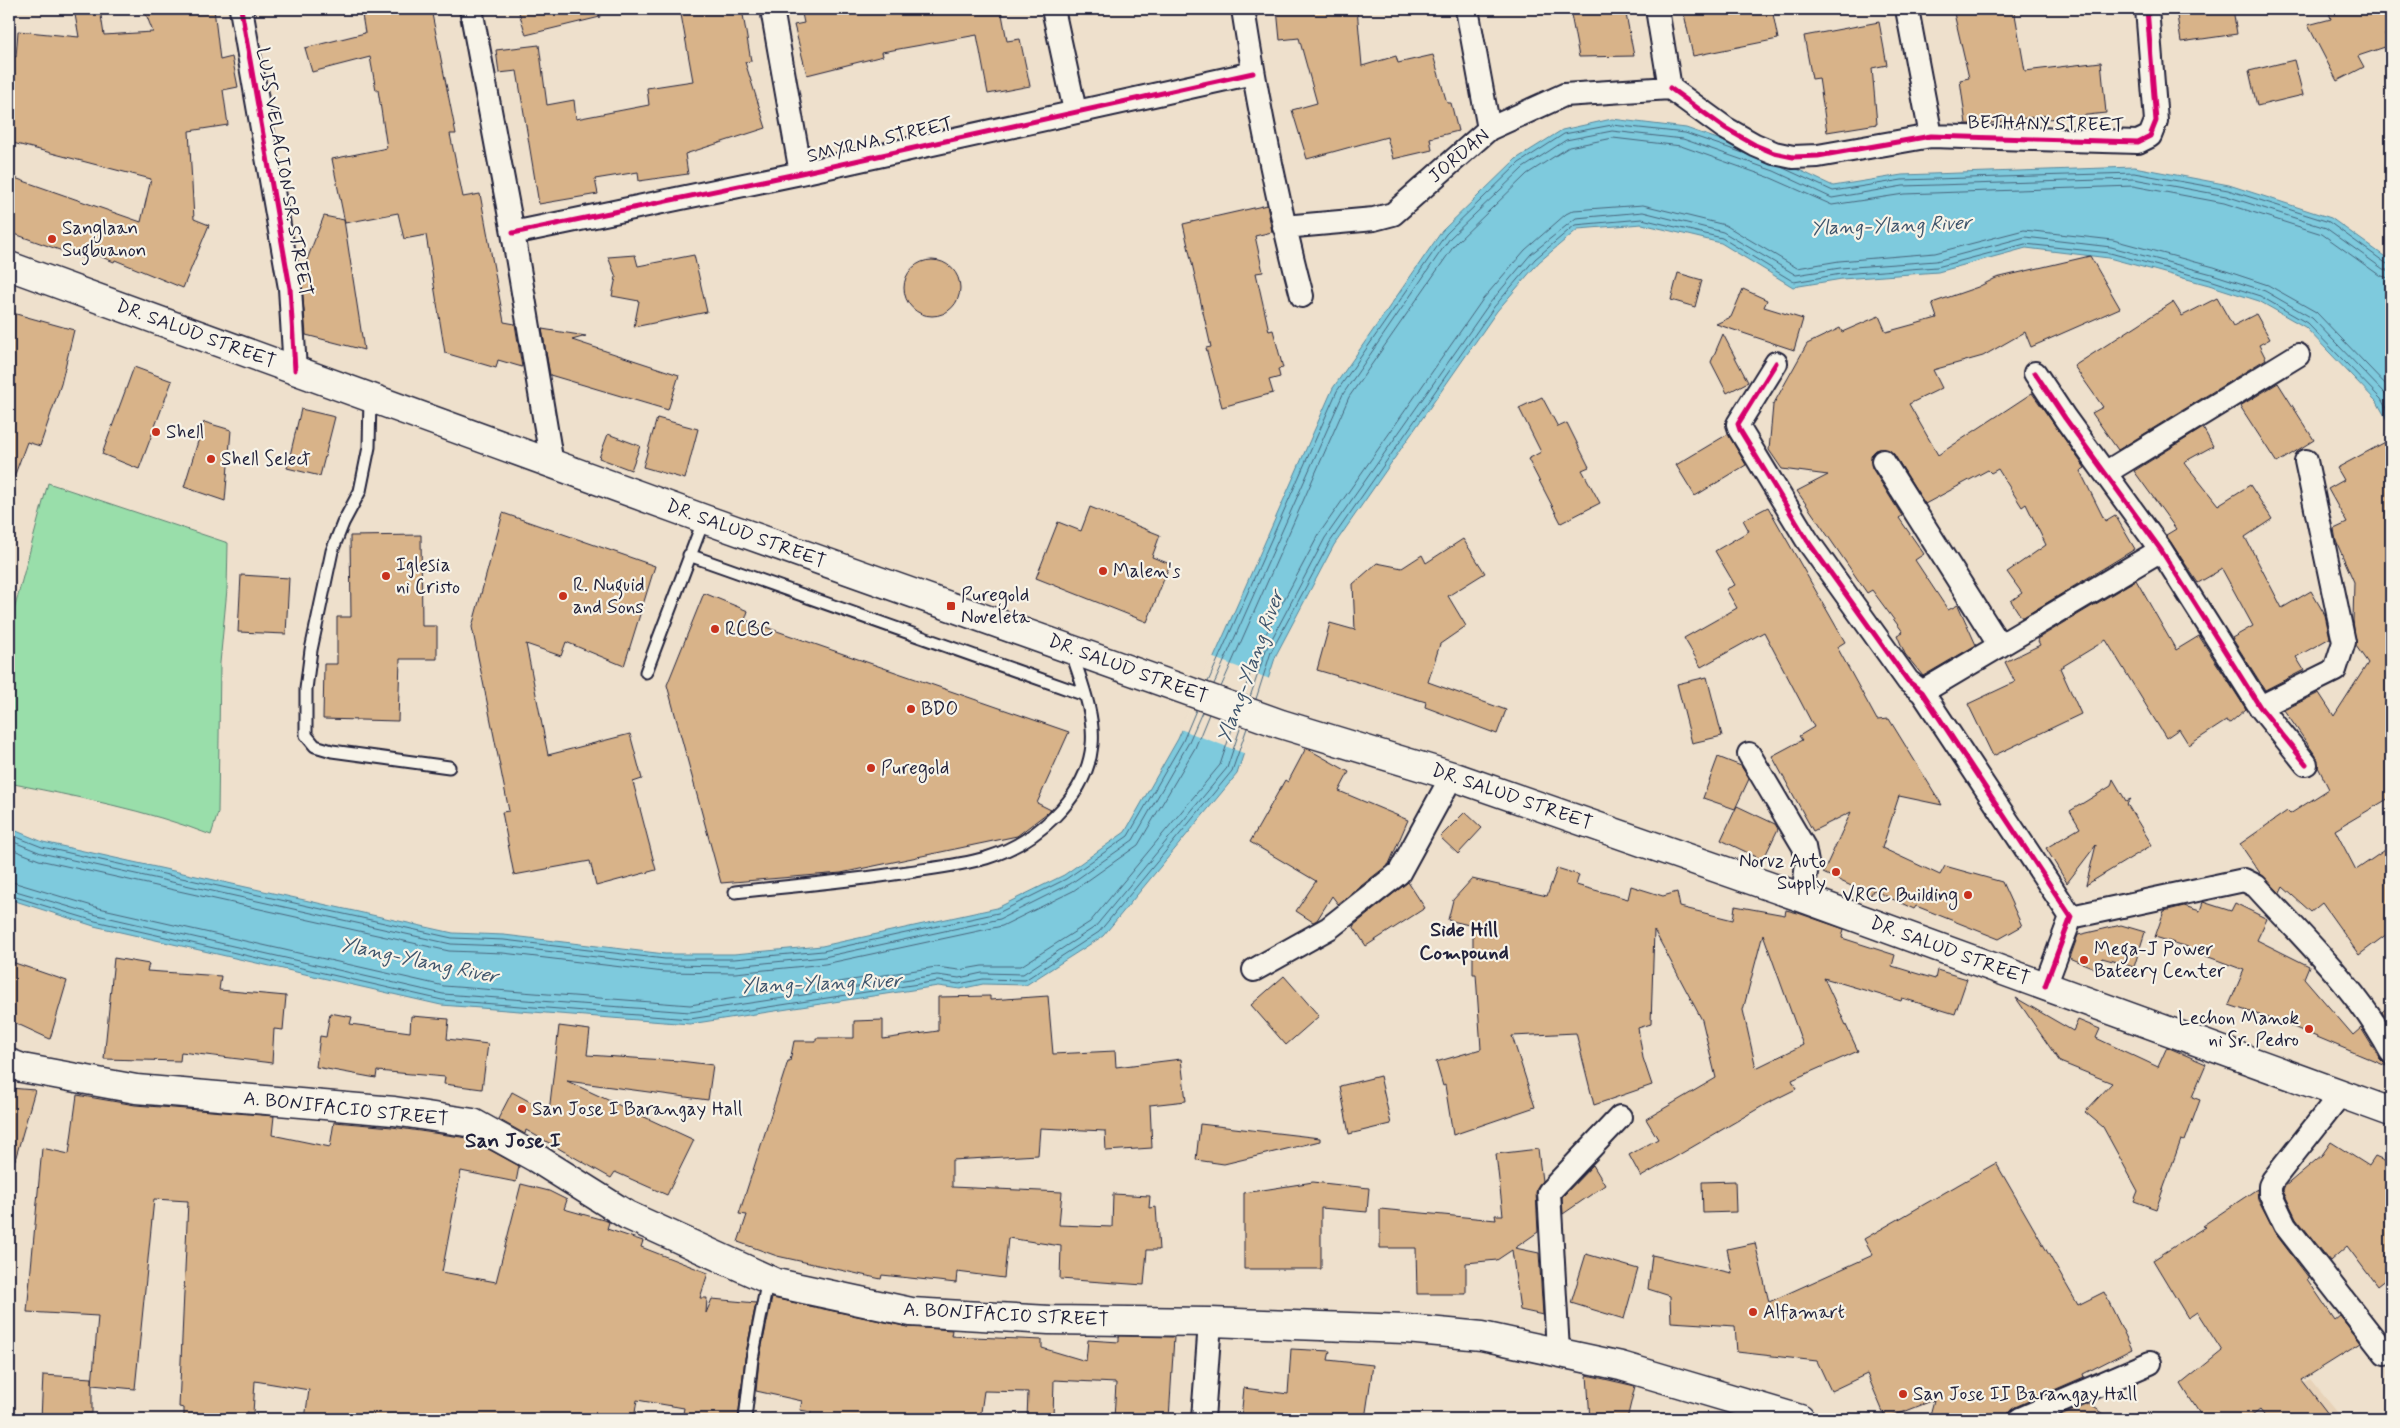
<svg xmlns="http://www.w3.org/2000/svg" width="2400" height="1428" font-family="Mynerve,sans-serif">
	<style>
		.built { fill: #e7d2b8 }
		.green { fill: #99deaa; stroke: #5e8072 }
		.water { fill: #7ecadd; stroke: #59879c }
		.pier { fill: #eee0cc }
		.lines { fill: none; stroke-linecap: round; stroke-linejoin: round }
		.shore { stroke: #47657c; stroke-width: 1 }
		.building { fill: #d8b389; stroke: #22223b; fill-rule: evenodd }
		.lane-casing { stroke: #22223b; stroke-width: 15 }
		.street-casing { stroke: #22223b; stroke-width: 26 }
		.secondary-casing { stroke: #22223b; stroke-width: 31 }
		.lane { stroke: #f7f3e8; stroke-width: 11 }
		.street { stroke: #f7f3e8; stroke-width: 22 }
		.secondary { stroke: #f7f3e8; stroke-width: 28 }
		.cycleway-casing { stroke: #f7f3e8; stroke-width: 8 }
		.cycleway { stroke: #d6006c; stroke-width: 5 }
		.poi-dot { fill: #c8321e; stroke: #f7f3e8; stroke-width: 2 }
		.labels { text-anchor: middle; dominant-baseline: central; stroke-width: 4.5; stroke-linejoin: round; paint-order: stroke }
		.street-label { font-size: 19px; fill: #22223b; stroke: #f7f3e8 }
		.poi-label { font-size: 19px; fill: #22223b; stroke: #f7f3e8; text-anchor: start }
		.water-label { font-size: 20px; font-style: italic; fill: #3e546c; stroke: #f7f3e8 }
		.neighbourhood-label { font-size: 20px; font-weight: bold; fill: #22223b; stroke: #f7f3e8 }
		.quarter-label { font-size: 21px; font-weight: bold; fill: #22223b; stroke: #f7f3e8 }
	</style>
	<rect width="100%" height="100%" fill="#eee0cc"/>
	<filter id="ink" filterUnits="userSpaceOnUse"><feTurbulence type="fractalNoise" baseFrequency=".02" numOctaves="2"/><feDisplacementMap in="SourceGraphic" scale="10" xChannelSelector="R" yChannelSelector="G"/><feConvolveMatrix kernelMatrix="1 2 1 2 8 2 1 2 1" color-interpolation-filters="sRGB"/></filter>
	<g filter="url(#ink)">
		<!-- built -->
		<path class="built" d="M2310 1379 2343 1419H2251Z"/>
		<!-- green -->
		<path class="green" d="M48 483 228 543 227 589 220 663 218 813 211 835C147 810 77 797 9 783V629Z"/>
		<!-- water -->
		<path class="water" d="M1612 119 1686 128 1778 160 1833 186 1902 175 2134 167 2229 185 2331 218 2391 261V427L2377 402 2305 327 2259 301 2209 285 2109 258 2026 248 1938 272 1842 279 1793 287 1721 243 1642 224 1578 229 1539 262 1497 311 1334 545 1276 655 1237 774 1103 936 1026 985 983 984 960 989 938 986 690 1024 441 1005 94 926 9 899V828L43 842 453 933 504 935 665 954H734L822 946 997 908 1064 875 1125 832 1178 739 1333 388 1442 231 1516 159 1562 130Z"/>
		<!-- pier -->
		<path class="pier" d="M1211 657 1270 679 1246 754 1180 729Z"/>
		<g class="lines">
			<!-- shore -->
			<path class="shore" d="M1781 167 1833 191 1902 180 2134 173 2228 190 2329 222 2387 264 2391 265
				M1208 682 1337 391 1446 234 1519 163 1564 134 1612 125 1685 133 1746 154
				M1214 684 1343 394 1450 238 1523 168 1566 140 1612 131 1683 139 1774 171 1832 198 1903 186 2134 179 2226 196 2326 228 2383 269 2391 271
				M1221 687 1349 397 1456 243 1527 174 1569 147 1613 138 1681 146 1771 178 1832 205 1904 194 2133 186 2224 203 2322 234 2379 275 2391 279
				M1243 695 1259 647 1319 534 1483 299 1525 250 1566 214 1574 210 1643 205 1725 225 1797 268 1839 261 1935 253 2024 230 2113 240 2214 267 2268 285 2316 312 2391 390
				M1250 697 1266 650 1325 538 1489 304 1531 254 1576 218 1643 212 1723 232 1796 275 1840 268 1936 261 2025 237 2111 247 2212 274 2265 291 2312 318 2385 394 2391 404
				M1256 699 1271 652 1330 542 1494 307 1535 259 1575 225 1642 219 1722 238 1794 282 1841 274 1937 267 2025 244 2110 253 2210 280 2260 296 2307 323 2381 399 2391 417
				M9 834 42 847 452 938 504 940 665 959H734L823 951 998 913 1066 879 1128 836 1183 741 1196 710
				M9 840 41 853 451 944 503 946 664 965 735 966 824 957 1000 919 1070 884 1133 840 1188 744 1202 712
				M9 848 39 860 449 951 503 953 664 972 735 973 825 964 1002 926 1073 891 1138 845 1195 748 1209 714
				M9 881 99 908 444 986 690 1005 936 967 959 970 982 966H1021L1090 922 1220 765 1234 723
				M9 889 97 915 443 994 690 1012 937 975 959 978 982 973 1023 974 1095 927 1227 768 1241 726
				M9 895 95 921 442 1000 690 1019 938 981 959 984 983 979 1025 980 1099 932 1232 771 1247 728"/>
		</g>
		<!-- building -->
		<path class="building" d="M74 9H100L104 35 153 32 144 9H214L220 60 232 57 238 87 223 90 228 125 189 131 194 219 209 225 183 288 115 260 114 262 87 251 85 259 9 232V176L141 222 151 179 9 142V54L16 57 18 31 79 37Z
			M361 9H431L456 134H450L463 197 480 194 504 322 515 324 522 367 498 360 496 368 445 353 426 235 404 239 398 213 345 223 332 159 387 148 378 90H376L370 57 312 72 305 48 365 33Z
			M518 9H598L600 17 526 35Z
			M680 9H742L751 61 745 62 766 128 685 154 688 174 639 181 638 172 595 179 598 194 539 204 517 71 499 73 496 50 539 45 547 105 574 100 576 119 649 105 647 88 693 81Z
			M801 9H1001L1007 41 1020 39 1030 86 988 94 977 35 882 52 883 56 807 75 794 25 804 23Z
			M1277 9H1357L1362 66 1396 56 1398 63 1433 55 1447 103H1451L1458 131 1430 138 1432 150 1393 159 1387 137 1307 159 1292 110 1317 103 1299 38 1280 40Z
			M1570 9H1625L1634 56 1579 57Z
			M1683 9H1772L1778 39 1693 56Z
			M1953 9H2014L2025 71 2101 62 2106 113 2049 119 2048 115 1985 124H1966L1960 80 1969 78Z
			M2176 9H2233L2237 34 2181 42Z
			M2328 9H2391V33L2385 34 2388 46 2358 56 2364 67 2337 81 2308 25 2331 19Z
			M1879 22 1887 65 1872 68 1877 124 1827 132 1819 78 1812 79 1804 36Z
			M2294 60 2303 95 2257 106 2249 71Z
			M1267 205 1272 232 1255 236 1263 272 1256 273 1269 331 1273 330 1283 368 1278 369 1280 377 1269 380 1273 393 1222 407 1206 348 1211 347 1183 224Z
			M324 216 344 220 364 350 306 335 301 275Z
			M635 255 638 266 694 255 707 312 634 327 639 301 612 296 616 277 608 257Z
			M2090 256 2120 308 2031 347 2025 332 1983 356 1933 370 1942 388 1909 404 1938 455 2032 393 2085 468 2080 471 2105 521 2115 515 2135 549 2022 618 2011 601 2022 593 2007 572 2046 545 2026 504 2022 507 1998 469 1991 473 1988 470 1925 504 1894 454 1883 448 1876 450 1871 455 1872 468 1902 516 1899 518 1924 554 1915 560 1948 610 1958 605 1976 645 1923 676 1905 654 1897 635 1903 632 1872 590 1867 593 1797 491 1828 475 1782 469 1769 450 1773 405 1807 344 1840 328 1842 332 1879 316 1886 332 1937 318 1932 303 1978 287 1996 278Z
			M904 288a28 28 0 1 1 56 0a28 28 0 1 1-56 0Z
			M1678 273 1702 280 1695 307 1671 300Z
			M1743 289 1767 300 1764 307 1803 319 1794 350 1716 324 1731 317Z
			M2217 298 2233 326 2256 314 2270 339 2259 345 2266 359 2118 450 2092 413 2103 407 2074 366 2173 302 2182 316Z
			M9 312 74 330 61 384 40 446 27 442 11 485 9 484Z
			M542 329 586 336 572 340 679 375 668 410 550 375Z
			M1723 334 1748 382 1727 393 1711 362Z
			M134 367 172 381 139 469 102 454Z
			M2278 383 2314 440 2277 463 2240 406Z
			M1542 397 1558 427 1567 423 1589 467 1582 470 1600 503 1561 523 1528 459 1541 452 1519 408Z
			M301 409 335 417 320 476 287 468Z
			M657 418 698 429 685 479 643 467Z
			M204 422 231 430 225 501 184 487Z
			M2203 428 2213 446 2184 462 2218 505 2250 485 2272 519 2245 537 2282 608 2311 591 2325 615 2330 638 2296 657 2304 670 2265 690 2232 638 2253 626 2222 569 2198 583 2166 535 2176 529 2134 471Z
			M608 434 640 446 631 470 599 458Z
			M1728 434 1746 465 1695 496 1676 465Z
			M2391 439V797L2335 830 2356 870 2391 846V931L2359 955 2322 903 2311 912 2283 887 2280 893 2260 873 2240 844 2287 811 2290 814 2329 789 2318 767 2316 756 2284 710 2319 693 2334 716 2368 663 2356 646 2353 620 2354 582 2336 541 2334 529 2347 523 2328 489 2344 480 2337 468Z
			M1090 507 1160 535 1152 557 1170 564 1147 622 1036 578 1058 522 1081 531Z
			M1768 507 1845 642 1837 647 1877 720 1889 719 1942 805 1899 796 1882 848 1940 875 1945 866 2002 882 2022 926 1999 939 1916 906 1914 909 1873 890 1871 895 1823 873 1851 812 1813 831 1772 756 1802 740 1799 736 1814 727 1764 632 1701 667 1684 638 1737 608 1726 589 1735 585 1715 551 1749 531 1743 520Z
			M503 513 655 566 624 666 566 642 561 656 526 644 548 755 630 734 642 779 633 782 656 870 596 886 590 861 514 875 502 812 509 811 472 627Z
			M421 535 422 626H437V659H400L398 721 323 719 324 664H337V617H351L350 536Z
			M1463 539 1485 573 1448 596 1466 626 1440 644 1428 682 1506 710 1497 734 1425 707 1426 702 1317 670 1330 623 1355 630 1353 584 1377 563 1402 568 1422 555 1426 563Z
			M241 575 289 578 286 634 238 632Z
			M2136 580 2176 650 2199 636 2246 709 2230 723 2226 721 2189 745 2179 729 2166 738 2106 640 2060 668 2081 714 1993 756 1968 704 2015 682 2005 662 2040 645 2037 639Z
			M704 593 748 611 745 620 1069 732 1037 803 1051 810 1017 836 841 873 721 883 667 685Z
			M1707 677 1722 736 1692 743 1677 684Z
			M1306 748 1349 772 1339 791 1408 820 1389 864 1338 904 1332 896 1317 920 1313 922 1296 911 1316 881 1250 842 1285 780 1288 782Z
			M1718 757 1741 766 1749 779 1735 809 1703 798Z
			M2113 779 2126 801 2131 799 2127 804 2152 845 2086 885 2096 845 2067 883 2046 848 2080 828 2070 811 2111 786Z
			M1737 806 1775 824 1778 829 1763 860 1721 840Z
			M1465 812 1482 828 1458 854 1440 837Z
			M1557 868 1579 875 1576 885 1628 899 1631 886 1663 896 1677 892 1680 907 1733 920 1735 906 1785 915 1786 910 1798 913 1844 929 1842 938 1895 955 1892 966 1935 979 1937 970 1967 979 1955 1014 1902 998 1901 1001 1824 978 1858 1051 1792 1080 1796 1089 1766 1104 1641 1177 1629 1155 1658 1139 1646 1119 1716 1078 1702 1020 1654 930 1651 1024 1638 1028 1643 1058 1652 1085 1594 1105 1576 1033 1512 1036 1535 1107 1453 1135 1445 1085 1443 1086 1436 1062 1481 1049 1476 974H1473V926L1448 920 1453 900 1472 879 1547 896ZM1763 934 1803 1045 1756 1068 1743 1010Z
			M1408 882 1425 908 1366 946 1353 926Z
			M2203 902 2231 911 2235 903 2267 919 2257 940 2309 966 2304 978 2353 1035 2361 1028 2380 1059 2385 1064 2391 1065V1068L2286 1024 2229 1005 2244 970 2187 949 2188 947 2155 937 2164 911 2184 906 2200 911Z
			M2121 925 2145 932 2134 967 2102 958 2099 970 2070 958 2078 935Z
			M114 958 149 964 147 971 221 976 219 990 286 996 283 1030 274 1029 272 1063 181 1052 180 1061 104 1059Z
			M9 961 67 981 50 1039 9 1020Z
			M1284 976 1319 1016 1286 1045 1251 1005Z
			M990 996V1000L1048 996 1053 1054 1115 1051 1116 1067 1181 1059 1186 1101 1150 1105 1152 1148 1106 1151 1105 1131 1040 1128 1038 1155 952 1160V1187L1062 1192 1059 1225 1112 1227 1113 1194 1150 1196 1149 1208 1156 1207 1159 1250H1147L1144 1285 1060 1279 1061 1246 1008 1238 1004 1278 957 1272 956 1283 882 1275 881 1279 777 1256 738 1242 747 1215 739 1214 788 1061H790L794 1041H816V1038H854V1021L883 1020V1039L938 1031V997Z
			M2016 998 2073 1031 2078 1020 2100 1029 2096 1038 2158 1067 2167 1047 2206 1064 2192 1097 2200 1100 2185 1141 2181 1140 2156 1209 2134 1201 2138 1191 2103 1127 2085 1112 2112 1083 2060 1062Z
			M2391 1004V1026L2382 1012Z
			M330 1013 352 1017 350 1024 410 1032 411 1016 449 1019 447 1039 488 1044 482 1089 444 1084 445 1077 377 1071 376 1078 316 1067 320 1036 326 1037Z
			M559 1026 590 1030 587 1055 680 1061 713 1065 708 1100 567 1081 694 1140 667 1195 615 1172 611 1178 526 1130 525 1134 498 1119 512 1092 549 1112Z
			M1380 1076 1391 1124 1349 1134 1340 1086Z
			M9 1088 35 1090 15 1160 9 1159Z
			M77 1095 135 1105 274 1116 272 1135 330 1147 334 1122 392 1127 468 1138 519 1166 516 1182 461 1171 442 1272 496 1282 521 1184 549 1191 567 1200 564 1209 607 1221 609 1222 607 1229 643 1241 641 1247 708 1273 700 1298H707L706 1313 712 1299 756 1303 745 1358 738 1419H682L684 1408 637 1400 634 1419H305L309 1390 255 1381 253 1413 247 1412 246 1419H184V1408L179 1407 188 1201 154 1199 135 1389 92 1385 98 1316 27 1312 42 1148 69 1154Z
			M1200 1124 1320 1138V1141L1224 1164 1196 1160Z
			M2331 1142 2369 1166 2375 1157 2391 1164V1275L2377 1286 2347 1246 2330 1261 2296 1218 2283 1191 2284 1187 2322 1155Z
			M1538 1149 1542 1181 1536 1192 1538 1232 1515 1248 1539 1253 1543 1315 1520 1310 1512 1250 1497 1260 1466 1263V1294H1417L1416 1248H1380V1209L1496 1220 1495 1215H1503L1496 1154Z
			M1996 1163 2078 1305 2104 1292 2132 1349 2083 1374 2084 1377 2015 1407 2009 1412 2007 1419H1929L1934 1400 1886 1419 1867 1374 1831 1391 1817 1361 1737 1352 1735 1326 1671 1322 1670 1296 1648 1289 1652 1255 1732 1273 1727 1249 1755 1243 1769 1302 1873 1255 1864 1239Z
			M1593 1165 1605 1185 1563 1214 1562 1197Z
			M1735 1181 1736 1212 1703 1213 1702 1182Z
			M1313 1182 1369 1188 1367 1212 1321 1208V1269H1244V1193Z
			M2257 1189 2258 1200 2275 1233 2309 1278 2307 1279 2335 1320 2340 1316 2361 1343 2302 1380 2332 1419H2267L2260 1410 2248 1419H2203L2181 1384 2222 1351 2197 1312 2188 1318 2153 1260 2205 1227 2202 1226Z
			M1586 1254 1638 1269 1624 1319 1571 1303Z
			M772 1298 908 1327 952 1330 951 1336 1042 1340V1348L1086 1361 1088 1340 1119 1342V1336L1174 1337 1169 1419H1114L1116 1383 1054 1380 1053 1419H1027L1028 1392 984 1391 980 1419H810L811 1412 800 1410 802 1401 756 1391 759 1360Z
			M1291 1349 1330 1351 1328 1360 1373 1365 1365 1419 1241 1418 1244 1388 1288 1394Z
			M43 1375 92 1378V1413H69V1419H41Z
			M1587 1375 1635 1386 1627 1419H1590Z
			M2089 1404 2112 1419H2053Z"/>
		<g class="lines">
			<!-- lane casing -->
			<g class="lane-casing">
				<path id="lane" d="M370 398 369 447 360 491 343 523 332 551 311 650 306 689V735L315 746 332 751 449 767
					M689 555 1085 695
					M646 672 704 519
					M735 892C793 886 851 881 908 872 934 868 961 865 986 858 1035 843 1087 798 1092 745 1095 715 1081 682 1072 653
					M745 1419 752 1359 768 1279"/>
			</g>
			<!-- street casing -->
			<g class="street-casing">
				<path id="street" d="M241 9 290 288 295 370
					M471 9 513 233 552 464
					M772 9 801 173
					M1053 9 1075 111
					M1243 9C1258 105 1277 201 1302 296
					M1467 9 1489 129
					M1657 9 1670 88
					M1907 9 1931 136
					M1670 88 1725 128 1755 145 1774 153 1793 157 1818 156 1931 136 2138 142 2150 136 2156 121 2147 9
					M1284 227 1374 219 1393 214 1489 129 1564 95 1670 88
					M513 233 801 173 1253 73
					M1776 363 1738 424 1740 430 1807 540 1908 681 1922 692 2071 917 2045 986
					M2035 373 2065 418 2161 550 2260 707 2306 764
					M1883 461 2000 646
					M2105 473 2298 355
					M1922 692 2161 550
					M2260 707 2335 670 2344 642 2306 461
					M1749 754 1804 847 1807 863 1803 898
					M2071 917 2244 880 2256 886C2304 939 2358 989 2391 1052
					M1254 970 1329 928 1399 873 1452 776
					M2340 1095 2273 1180 2270 1186V1194L2285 1225 2385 1353
					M1558 1351 1549 1192 1620 1117
					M1203 1419 1210 1322
					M2020 1419 2150 1363"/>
			</g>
			<!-- secondary casing -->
			<g class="secondary-casing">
				<path id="secondary" d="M9 266 704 519 1281 724 1452 776 1803 898 2391 1112
					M9 1063 22 1068 136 1089 394 1111 473 1123 536 1158 627 1215 776 1283 911 1312 1049 1320 1210 1322 1406 1329 1482 1336 1621 1366 1800 1419"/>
			</g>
			<!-- lane -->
			<use href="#lane" class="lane"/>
			<!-- street -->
			<use href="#street" class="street"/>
			<!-- secondary -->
			<use href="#secondary" class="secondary"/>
			<!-- cycleway casing -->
			<g class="cycleway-casing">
				<path id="cycleway" d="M241 9 290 288 295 370
					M1670 88 1725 128 1755 145 1774 153 1793 157 1818 156 1931 136 2138 142 2150 136 2156 121 2147 9
					M513 233 801 173 1253 73
					M1776 363 1738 424 1740 430 1807 540 1908 681 1922 692 2071 917 2045 986
					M2035 373 2065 418 2161 550 2260 707 2306 764"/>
			</g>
			<!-- cycleway -->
			<use href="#cycleway" class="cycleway"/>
		</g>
	</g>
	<!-- markers -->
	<g class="poi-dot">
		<circle cx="52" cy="239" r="5"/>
		<circle cx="156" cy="432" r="5"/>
		<circle cx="211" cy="459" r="5"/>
		<circle cx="1103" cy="571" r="5"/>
		<circle cx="386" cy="576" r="5"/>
		<circle cx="563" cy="596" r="5"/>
		<rect x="946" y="601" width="10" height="10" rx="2.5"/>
		<circle cx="715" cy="629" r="5"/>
		<circle cx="911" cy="709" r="5"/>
		<circle cx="871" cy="768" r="5"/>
		<circle cx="1836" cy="872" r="5"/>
		<circle cx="1968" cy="895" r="5"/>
		<circle cx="2084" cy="960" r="5"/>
		<circle cx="2309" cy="1029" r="5"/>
		<circle cx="522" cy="1109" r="5"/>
		<circle cx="1753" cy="1312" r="5"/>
		<circle cx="1903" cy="1394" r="5"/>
	</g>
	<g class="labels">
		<!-- street labels -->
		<g class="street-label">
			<text transform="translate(2046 124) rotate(1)">BETHANY STREET</text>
			<text transform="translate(880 140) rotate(-13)">SMYRNA STREET</text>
			<text transform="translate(1459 156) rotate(-40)">JORDAN</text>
			<text transform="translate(284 172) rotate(80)">LUIS VELACION SR. STREET</text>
			<text transform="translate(196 334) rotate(20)">DR. SALUD STREET</text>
			<text transform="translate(746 534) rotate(20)">DR. SALUD STREET</text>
			<text transform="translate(1128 669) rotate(20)">DR. SALUD STREET</text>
			<text transform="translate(1512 797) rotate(19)">DR. SALUD STREET</text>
			<text transform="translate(1950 951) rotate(20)">DR. SALUD STREET</text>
			<text transform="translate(346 1109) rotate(6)">A. BONIFACIO STREET</text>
			<text transform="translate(1006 1315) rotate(3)">A. BONIFACIO STREET</text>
		</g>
		<!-- poi labels -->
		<g class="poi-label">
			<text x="62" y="228">Sanglaan<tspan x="62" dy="22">Sugbuanon</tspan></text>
			<text x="166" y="432">Shell</text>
			<text x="221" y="459">Shell Select</text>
			<text x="396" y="565">Iglesia<tspan x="396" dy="22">ni Cristo</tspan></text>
			<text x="1113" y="571">Malen's</text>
			<text x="573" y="585">R. Nuguid<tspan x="573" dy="22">and Sons</tspan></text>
			<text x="961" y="595">Puregold<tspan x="961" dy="22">Noveleta</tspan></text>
			<text x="725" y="629">RCBC</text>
			<text x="921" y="709">BDO</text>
			<text x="881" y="768">Puregold</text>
			<text x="1826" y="861" text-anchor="end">Norvz Auto<tspan x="1826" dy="22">Supply</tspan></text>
			<text x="1958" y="895" text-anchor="end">VRCC Building</text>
			<text x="2094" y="949">Mega-J Power<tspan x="2094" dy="22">Bateery Center</tspan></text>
			<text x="2299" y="1018" text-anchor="end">Lechon Manok<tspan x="2299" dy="22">ni Sr. Pedro</tspan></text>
			<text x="532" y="1109">San Jose I Barangay Hall</text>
			<text x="1763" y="1312">Alfamart</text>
			<text x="1913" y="1394">San Jose II Barangay Hall</text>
		</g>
		<!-- water labels -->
		<g class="water-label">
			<text transform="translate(1891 226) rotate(-2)">Ylang-Ylang River</text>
			<text transform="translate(1251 667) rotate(-70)">Ylang-Ylang River</text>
			<text transform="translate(419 961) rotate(12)">Ylang-Ylang River</text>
			<text transform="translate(821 984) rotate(-2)">Ylang-Ylang River</text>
		</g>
		<!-- neighbourhood labels -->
		<g class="neighbourhood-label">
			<text x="1464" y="930">Side Hill<tspan x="1464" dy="23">Compound</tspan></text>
		</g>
		<!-- quarter labels -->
		<g class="quarter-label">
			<text x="513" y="1141">San Jose I</text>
		</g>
	</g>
	<!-- margin -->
	<rect width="2400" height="1428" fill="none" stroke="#f7f3e8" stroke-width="30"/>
	<rect x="15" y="15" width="2370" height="1398" fill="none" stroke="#22223b" stroke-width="2" filter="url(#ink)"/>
</svg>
